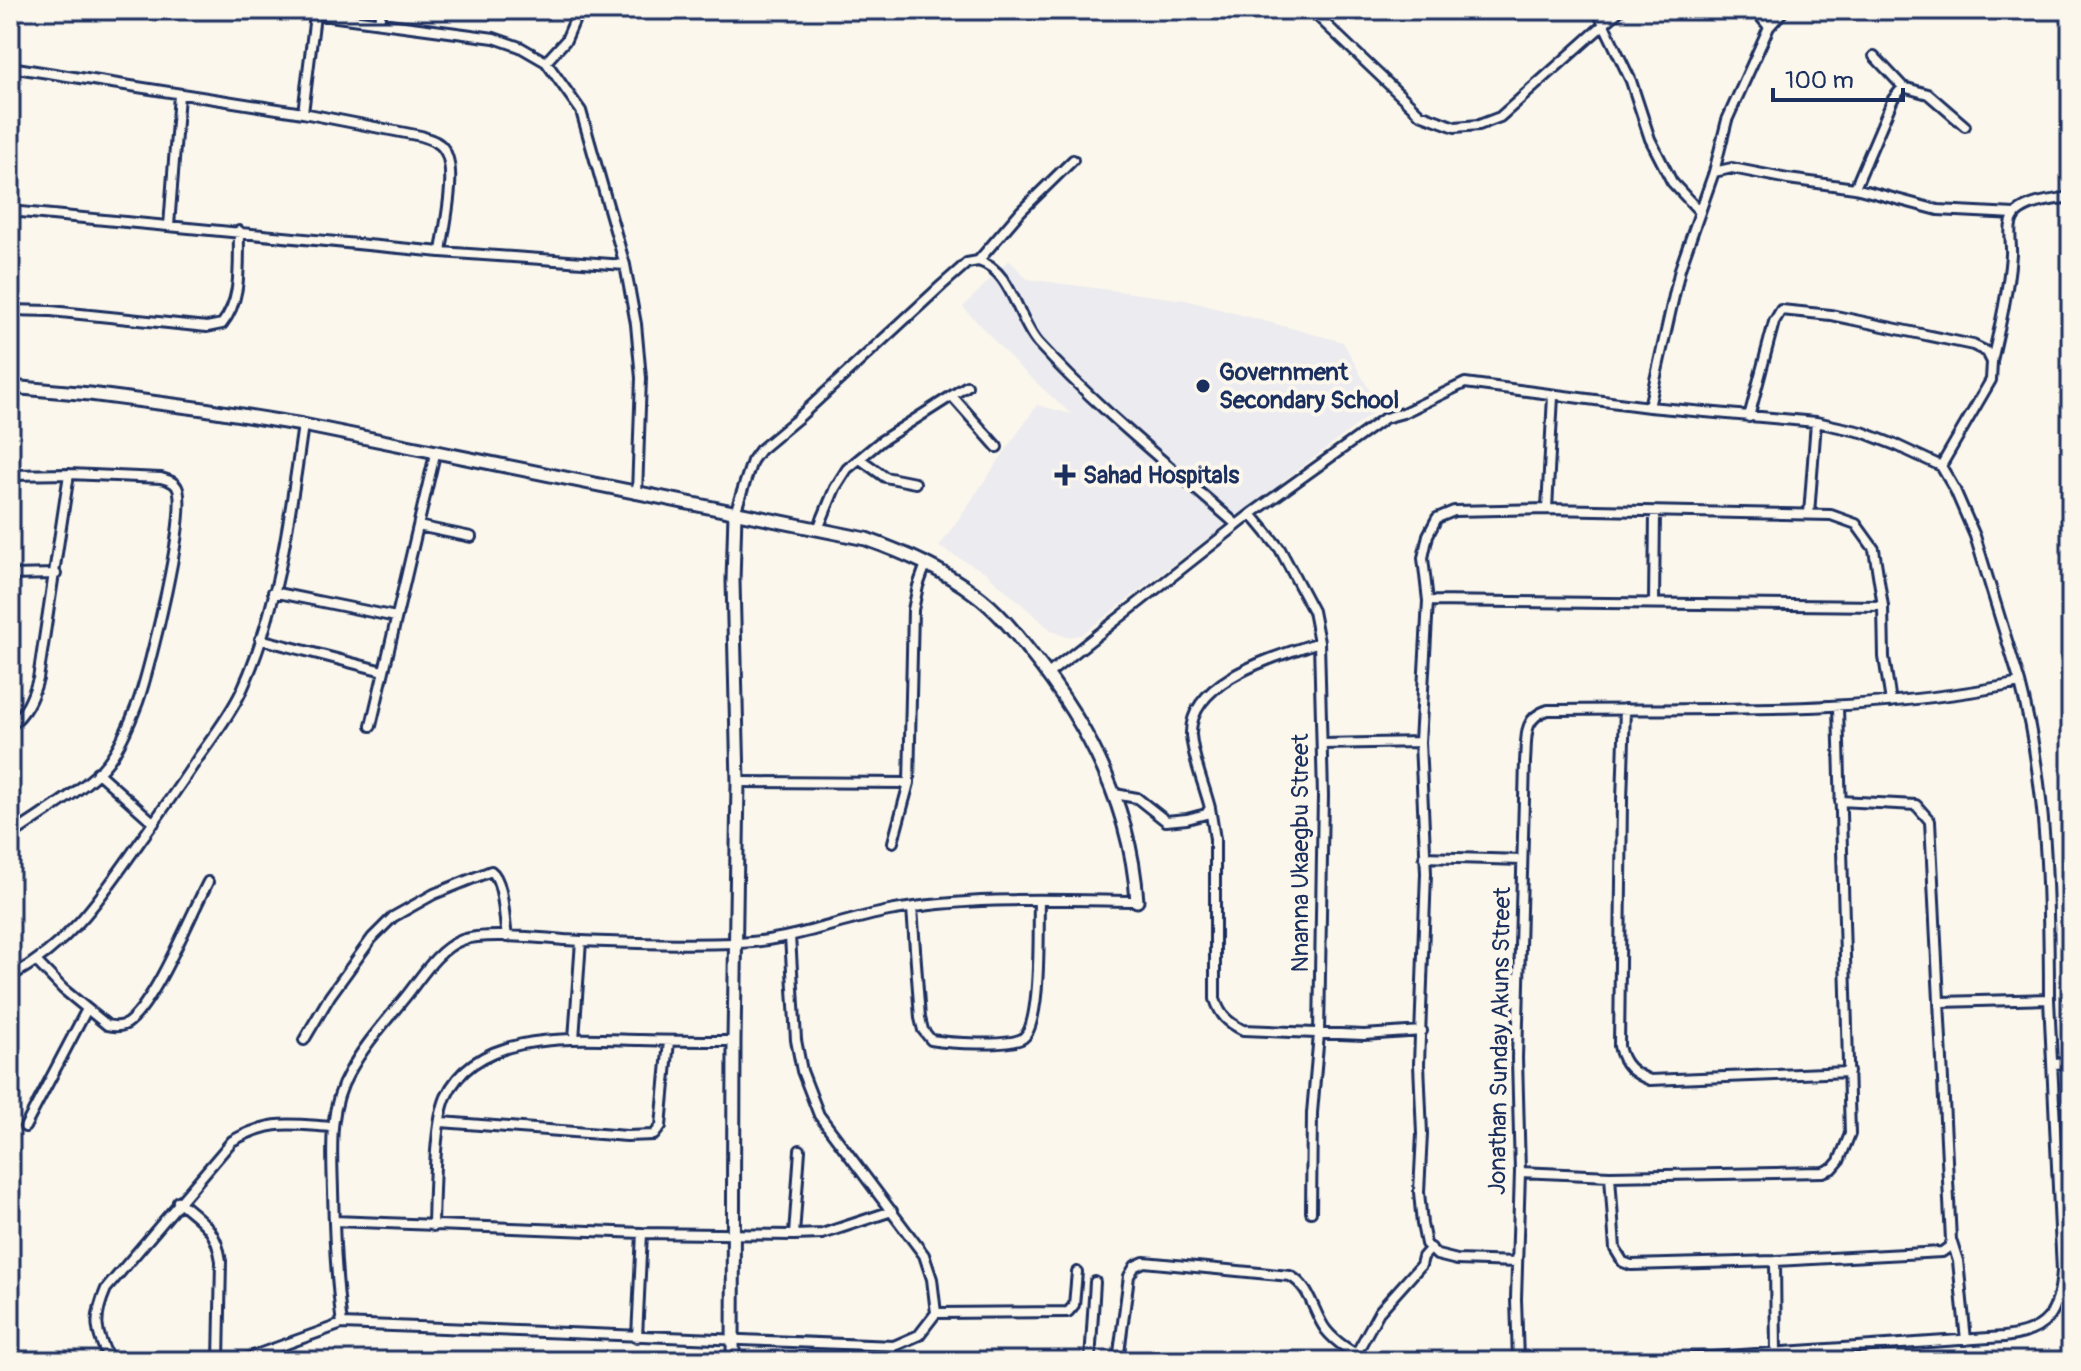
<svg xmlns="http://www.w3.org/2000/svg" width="2081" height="1371" font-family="Pangolin,sans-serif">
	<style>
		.built { fill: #ecebef }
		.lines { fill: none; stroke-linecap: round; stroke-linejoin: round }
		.street-casing { stroke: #1b2f5e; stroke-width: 14 }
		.secondary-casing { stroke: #1b2f5e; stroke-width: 17 }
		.street { stroke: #fbf7ec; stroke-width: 8 }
		.secondary { stroke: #fbf7ec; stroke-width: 11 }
		.poi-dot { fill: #1b2f5e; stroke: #fbf7ec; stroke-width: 3 }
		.labels { text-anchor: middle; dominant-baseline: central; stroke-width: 8; stroke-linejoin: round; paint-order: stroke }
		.poi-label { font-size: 24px; font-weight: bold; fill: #1b2f5e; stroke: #fbf7ec; text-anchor: start }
		.street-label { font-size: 24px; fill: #1b2f5e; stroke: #fbf7ec }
	</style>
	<rect width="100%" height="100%" fill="#fbf7ec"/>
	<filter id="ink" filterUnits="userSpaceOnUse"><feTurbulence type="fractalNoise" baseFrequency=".0125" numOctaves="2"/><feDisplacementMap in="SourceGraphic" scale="16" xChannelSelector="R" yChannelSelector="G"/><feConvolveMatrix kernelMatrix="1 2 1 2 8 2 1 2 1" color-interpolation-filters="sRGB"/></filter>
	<g filter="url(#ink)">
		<!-- built -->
		<path class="built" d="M1009 260 1027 279 1185 300 1343 342 1379 408 1081 635 1066 637 1051 630 985 572 939 547 1037 405 1071 414 1019 367 963 307Z"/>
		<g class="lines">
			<!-- street casing -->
			<g class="street-casing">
				<path id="street" d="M284 10 494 38 520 47 546 62 581 111 625 265 636 324 641 378 637 494
					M1311 10 1420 114 1455 127 1479 125 1500 117 1620 10
					M1597 10 1631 81 1650 139 1672 182 1700 212
					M1755 10 1769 27
					M379 22 381 10
					M1874 56 1903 87
					M546 62 566 40 579 10
					M10 67 303 113 421 136C429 139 438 141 443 148 459 168 444 227 441 252
					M303 113 315 15
					M1714 172 1732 168 1788 179 1855 188 1938 210 2015 214
					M1855 188 1893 99 1903 87 1928 94 1965 126
					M10 211 441 252 625 265
					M169 226 179 95
					M978 261C1012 270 1017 319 1038 343 1098 409 1170 466 1237 525
					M10 310 51 311 207 327 222 324C243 298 238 263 239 231
					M1992 361C2000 326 2008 292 2011 255 2012 242 2006 223 2017 213 2031 201 2054 200 2071 197
					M952 396 997 447
					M1649 407 1680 269 1714 172 1727 120 1769 27 1784 10
					M1749 417 1774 322 1781 310 1831 315 1973 345 1987 352 1992 362 1991 380 1941 466
					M860 459 885 477 915 483
					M10 475 69 474 161 478C167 480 174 481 177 487 190 509 149 672 138 702 130 723 121 745 108 762 88 788 38 816 10 836
					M1547 509 1553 396
					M735 513 752 461 760 450 797 419 942 285 967 263 978 261 1021 211 1073 160
					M1251 514 1280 549 1313 611 1319 642 1323 796 1319 1034 1312 1113 1311 1212
					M1809 514 1816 422
					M418 526 471 537
					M818 529 835 488 847 469 881 441 967 386
					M10 575 56 574
					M273 592 396 617
					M1428 601 1883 606
					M1654 603 1655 512
					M260 639 383 671
					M1048 674 1251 514 1385 418 1403 413 1465 383 1649 407 1816 422 1862 432 1898 446 1941 466 1955 490 1975 536 2020 683C1865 715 1706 708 1548 710 1522 718 1527 738 1525 762L1517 1058 1520 1172 1516 1299 1518 1361
					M1625 709 1622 800 1619 1046C1623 1065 1633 1073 1650 1080L1849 1072
					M10 726C26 713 32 699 38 679L69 474
					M371 726 435 454
					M1322 744 1420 742
					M97 772 154 823
					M738 782 909 783
					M1115 794 1137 798 1166 821 1187 819 1206 814 1210 808C1204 784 1193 760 1191 735 1189 679 1279 656 1319 642
					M1210 808 1215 839V999C1220 1015 1227 1022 1243 1030L1364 1035 1422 1031
					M893 842 909 783 913 610 918 586 926 564
					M1424 857 1522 860
					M912 908 920 1018 923 1030 931 1040C948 1043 1011 1047 1023 1038 1042 1024 1038 926 1039 900
					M37 962 63 989 107 1025C115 1027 124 1027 130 1021 157 998 190 916 208 882
					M10 977C72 942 99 900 139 843 159 815 179 787 198 758 213 737 230 715 241 692 279 610 290 514 303 425
					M1941 1002 2049 999C2049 894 2047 785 2020 683
					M574 1039 581 941
					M304 1040 330 996 372 938 393 917 434 894 491 871C504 880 504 920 507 937
					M2053 1064 2071 1063
					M441 1122 627 1136 654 1135 661 1126 669 1041
					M25 1127 87 1009
					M1520 1172 1610 1176 1615 1249 1623 1262 1631 1265 1775 1261 1942 1252 1949 1247 1951 1240 1930 821 1916 805 1840 801
					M1610 1176 1823 1172 1833 1168 1839 1161 1850 1134 1838 707
					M178 1201C202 1221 216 1228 221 1261L219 1361
					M334 1221 642 1233 794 1235 822 1234 892 1211
					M433 1226C434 1194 434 1125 446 1097 477 1028 580 1039 641 1040 672 1041 703 1041 734 1041
					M794 1235 800 1150
					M1952 1242 1958 1261 1966 1340
					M1775 1261 1776 1354
					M1517 1262 1457 1260 1437 1255 1426 1244 1422 1224 1419 1192 1422 1134 1419 1064 1426 873 1420 742 1428 601 1423 558 1428 535 1437 518 1454 511 1547 509 1831 515 1856 524 1874 549 1883 606 1884 657 1891 702
					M936 1313 1068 1312 1074 1305 1077 1272
					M342 1324C336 1280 334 1236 333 1191 332 1151 328 1109 349 1073 364 1045 387 1020 407 995 422 976 438 949 462 940 484 932 540 938 565 940 621 943 679 945 735 943 788 942 837 921 889 911 970 896 1055 900 1137 901
					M637 1337 642 1233
					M1356 1354 1379 1312 1421 1265 1423 1257 1431 1248
					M110 1361C95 1332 93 1319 106 1289L232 1141C272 1119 288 1124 332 1127
					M239 1361 342 1324 894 1346 919 1335 936 1313 932 1279 924 1255 819 1115 802 1071 796 1040 790 936
					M1090 1361 1095 1282
					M1118 1361 1129 1276 1135 1266 1144 1262 1290 1276C1311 1287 1313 1313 1326 1330 1337 1344 1354 1353 1369 1361
					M1653 1361 2004 1337C2048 1332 2059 1313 2062 1271L2049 999"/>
			</g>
			<!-- secondary casing -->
			<g class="secondary-casing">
				<path id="secondary" d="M10 387 90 394 204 409 303 425 866 539C905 553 942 569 975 594 997 610 1014 631 1030 652 1089 725 1131 807 1137 901
					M733 1361 734 1041 738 782 733 581 735 513"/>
			</g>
			<!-- street -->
			<use href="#street" class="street"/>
			<!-- secondary -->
			<use href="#secondary" class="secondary"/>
		</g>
	</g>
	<!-- markers -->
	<g class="poi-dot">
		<circle cx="1203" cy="386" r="8"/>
		<path d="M1061 463h8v8h8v8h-8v8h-8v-8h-8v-8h8z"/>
	</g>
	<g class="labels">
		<!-- poi labels -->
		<g class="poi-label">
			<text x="1219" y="372">Government<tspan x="1219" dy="28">Secondary School</tspan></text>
			<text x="1083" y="475">Sahad Hospitals</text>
		</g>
		<!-- street labels -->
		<g class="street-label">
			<text transform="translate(1300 853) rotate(-90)">Nnanna Ukaegbu Street</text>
			<text transform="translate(1500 1041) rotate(-89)">Jonathan Sunday Akuns Street</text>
		</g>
	</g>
	<!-- margin -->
	<rect width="2081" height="1371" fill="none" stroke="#fbf7ec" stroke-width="40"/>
	<rect x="20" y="20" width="2041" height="1331" fill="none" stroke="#1b2f5e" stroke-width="3" filter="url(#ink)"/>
	<!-- scale -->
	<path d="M1773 88v12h130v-12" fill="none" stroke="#1b2f5e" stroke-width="4"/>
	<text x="1785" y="88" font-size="24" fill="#1b2f5e" stroke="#fbf7ec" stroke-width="6" paint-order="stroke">100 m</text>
</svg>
